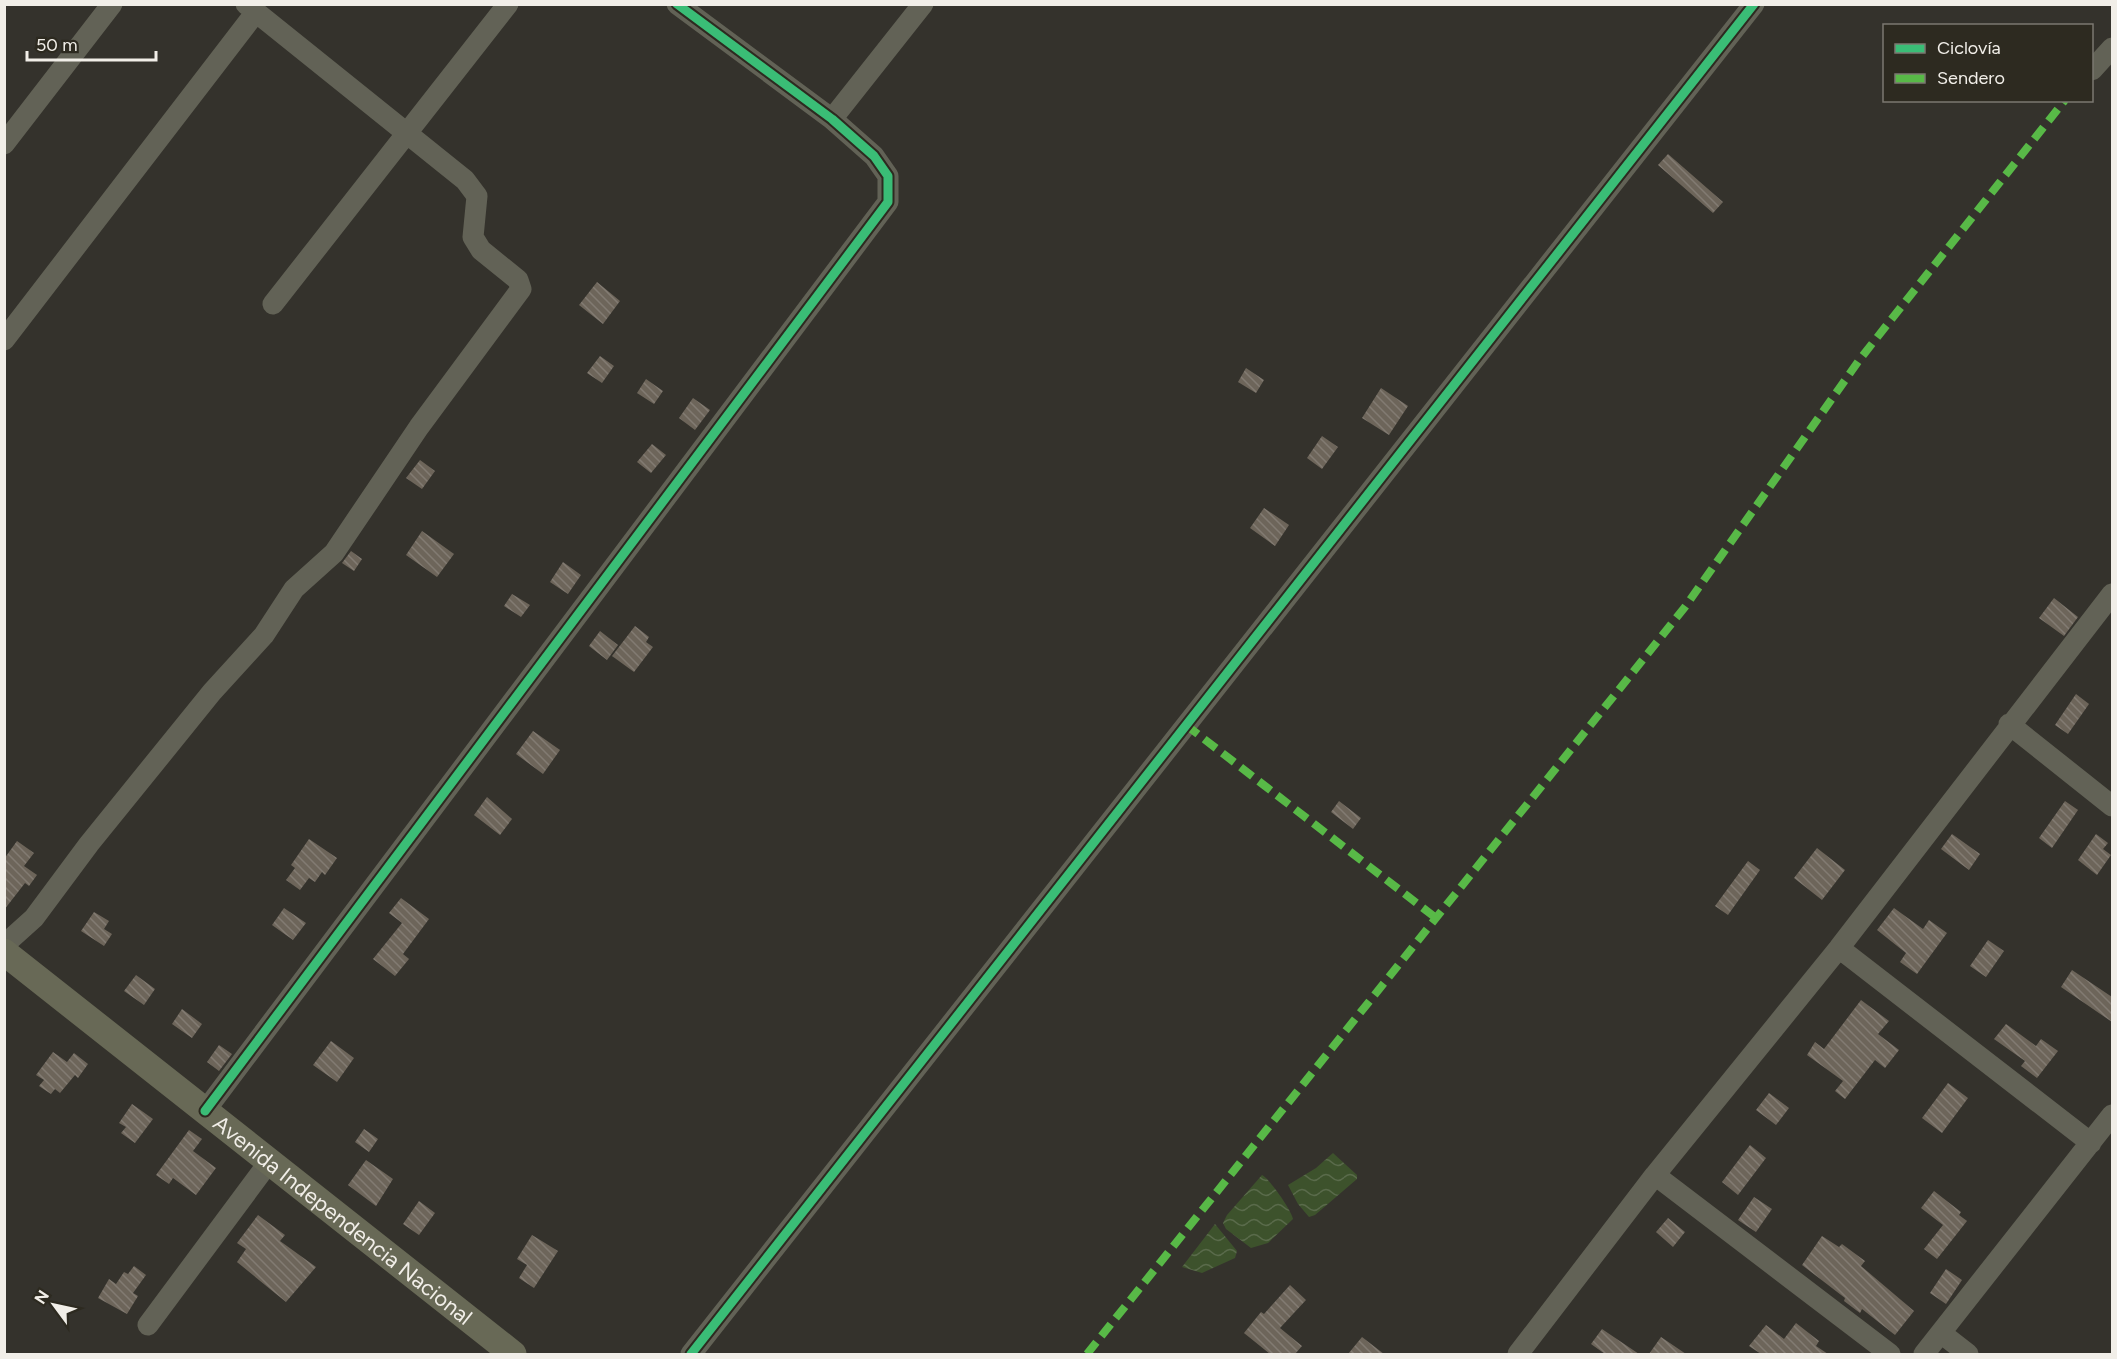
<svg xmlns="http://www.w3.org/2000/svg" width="2117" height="1359" font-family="Figtree,sans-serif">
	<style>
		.water { fill: url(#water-waves) }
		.building { fill: url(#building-back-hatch) }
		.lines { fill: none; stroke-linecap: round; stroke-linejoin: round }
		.minor { stroke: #626256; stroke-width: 21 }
		.major { stroke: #686956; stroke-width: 27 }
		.quiet { stroke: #58b947; stroke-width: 8; stroke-dasharray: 15 8; stroke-linecap: butt }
		.cycleway-casing { stroke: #2d2a20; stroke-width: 13 }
		.cycleway { stroke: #3abd76; stroke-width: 9 }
		.labels { text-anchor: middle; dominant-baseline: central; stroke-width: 6; stroke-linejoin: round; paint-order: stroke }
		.street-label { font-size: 22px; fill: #f1eee8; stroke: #2d2a20 }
	</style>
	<defs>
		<pattern id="water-waves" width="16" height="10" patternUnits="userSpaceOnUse" patternTransform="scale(1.5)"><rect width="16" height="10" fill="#3d522c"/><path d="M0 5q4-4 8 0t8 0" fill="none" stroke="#5a6b4b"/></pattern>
		<pattern id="building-back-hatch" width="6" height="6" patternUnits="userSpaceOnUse" patternTransform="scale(1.5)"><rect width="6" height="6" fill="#6d655a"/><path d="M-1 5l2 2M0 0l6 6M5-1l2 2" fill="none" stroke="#827b72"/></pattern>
	</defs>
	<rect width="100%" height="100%" fill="#34322c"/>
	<!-- water -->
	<path class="water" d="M1333 1153 1357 1175V1179L1315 1215 1309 1217 1298 1204 1288 1185 1316 1168Z
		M1262 1175C1269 1178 1292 1211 1293 1219L1268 1243 1251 1248 1226 1229 1223 1223 1227 1215Z
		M1215 1224 1237 1251 1235 1258 1202 1273 1182 1267Z"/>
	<!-- building -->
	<path class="building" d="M1668 154 1723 202 1713 213 1658 165Z
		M597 282 620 301 603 324 579 305Z
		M600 356 614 366 602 383 587 373Z
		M1246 368 1264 380 1256 393 1238 382Z
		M646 379 663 391 654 404 637 393Z
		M1381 388 1408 406 1389 435 1362 418Z
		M693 398 710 410 695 430 679 418Z
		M1322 436 1338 447 1322 469 1307 458Z
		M652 444 666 455 651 473 637 462Z
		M420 460 435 471 422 489 406 478Z
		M1264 508 1289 525 1275 546 1250 528Z
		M422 531 454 554 437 577 406 555Z
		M351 551 362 559 354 571 342 563Z
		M563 562 581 575 568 594 550 582Z
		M512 594 530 605 521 617 504 606Z
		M2054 598 2078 617 2064 636 2039 618Z
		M635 626 649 637 646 642 653 647 634 672 612 656Z
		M600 631 618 645 607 660 589 646Z
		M2076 694 2089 704 2068 734 2055 725Z
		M533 731 560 750 543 774 516 754Z
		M487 797 512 819 500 835 474 815Z
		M1339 801 1361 818 1353 829 1331 812Z
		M2065 801 2078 810 2052 848 2039 838Z
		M1952 834 1980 854 1969 870 1941 849Z
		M2096 834 2108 843 2103 849 2111 855 2097 875 2078 860Z
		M309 839 337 858 325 875 322 872 315 882 309 878 300 890 286 880 295 868 291 865Z
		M17 841 34 853 24 866 37 875 29 886 25 883 4 910V859Z
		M1817 848 1845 870 1822 900 1794 878Z
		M1748 861 1760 870 1728 915 1715 906Z
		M401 898 429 919 403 954 409 959 395 976 373 959 402 923 389 913Z
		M284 908 306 923 293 940 272 925Z
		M1894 908 1923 929 1929 920 1947 933 1917 974 1900 962 1906 953 1877 930Z
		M94 912 109 921 104 929 112 934 104 946 81 931Z
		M1988 940 2004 951 1986 977 1970 966Z
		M2072 970 2112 997V1022L2061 987Z
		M136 975 155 989 144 1005 124 991Z
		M1861 1000 1889 1021 1878 1034 1899 1050 1885 1068 1875 1060 1845 1099 1835 1091 1843 1081 1807 1055 1815 1042 1824 1049Z
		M182 1009 202 1024 192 1038 172 1024Z
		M2006 1024 2036 1046 2041 1039 2058 1051 2037 1078 2021 1066 2025 1061 1994 1039Z
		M331 1041 354 1058 337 1082 313 1065Z
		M219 1045 232 1054 219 1071 207 1062Z
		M53 1052 67 1062 74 1053 88 1064 78 1078 75 1075 60 1093 55 1089 51 1094 39 1086 44 1080 36 1075Z
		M1948 1083 1968 1098 1942 1133 1922 1118Z
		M1769 1093 1789 1108 1776 1125 1756 1110Z
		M132 1104 153 1119 135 1143 121 1133 126 1127 119 1123Z
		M364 1129 378 1139 369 1152 355 1142Z
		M189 1130 202 1139 193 1151 216 1168 196 1195 173 1178 169 1184 156 1175Z
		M1750 1145 1766 1158 1738 1195 1722 1182Z
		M366 1160 393 1179 376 1206 348 1185Z
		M1934 1191 1961 1212 1959 1215 1967 1221 1937 1259 1924 1249 1943 1225 1921 1208Z
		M1754 1197 1772 1209 1756 1232 1738 1220Z
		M419 1201 435 1213 419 1235 403 1224Z
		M258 1215 285 1235 280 1241 316 1267 286 1302 237 1262 246 1249 237 1243Z
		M1668 1218 1685 1232 1673 1247 1656 1232Z
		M532 1235 558 1251 534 1288 519 1278 527 1265 517 1259Z
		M1822 1236 1839 1247 1842 1244 1865 1261 1861 1266 1914 1311 1895 1335 1862 1309 1860 1313 1844 1301 1845 1298 1802 1265Z
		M134 1266 146 1275 133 1293 138 1296 127 1314 98 1298 109 1279 116 1284 124 1272 128 1274Z
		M1946 1269 1962 1280 1946 1304 1930 1293Z
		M1290 1285 1306 1300 1280 1328 1302 1346 1295 1354H1270L1244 1333 1261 1312 1264 1314Z
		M1796 1323 1819 1341 1816 1346 1828 1354H1761L1749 1346 1766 1325 1784 1339Z
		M1602 1329 1639 1354H1605L1591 1344Z
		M1362 1337 1384 1354H1348Z
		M1661 1337 1686 1354H1649Z"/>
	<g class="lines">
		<!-- minor -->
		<path class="minor" d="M2092 70 2112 48
			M832 119 923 4
			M4 144 112 4
			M273 304 508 4
			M4 340 256 12
			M2009 724 2112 806
			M4 945 34 918 89 844 212 692 264 635 294 589 334 553 419 427 521 289 518 280 481 250 473 237 477 196 465 180 246 4
			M1839 948 2091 1143
			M205 1111 888 202V176L874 156 832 119 677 4
			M1655 1175 1890 1354
			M148 1325 269 1162
			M1941 1333 1968 1354
			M691 1354 1754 4
			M1518 1354 1655 1175 1839 948 2112 594
			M1924 1354 2112 1115"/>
		<!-- major -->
		<path class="major" id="s1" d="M4 952 513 1354"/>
		<!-- quiet -->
		<path class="quiet" d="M1186 725 1436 918
			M1087 1354 1685 607 1860 359 2065 100"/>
		<!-- cycleway casing -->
		<g class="cycleway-casing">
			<path id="cycleway" d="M205 1111 888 202V176L874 156 832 119 677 4
				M691 1354 1754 4"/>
		</g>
		<!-- cycleway -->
		<use href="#cycleway" class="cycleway"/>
	</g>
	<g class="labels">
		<!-- street labels -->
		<g class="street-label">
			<text stroke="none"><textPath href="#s1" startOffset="432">Avenida Independencia Nacional</textPath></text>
		</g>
	</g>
	<!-- border -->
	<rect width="2117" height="1359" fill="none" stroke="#f1eee8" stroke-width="12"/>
	<!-- legend -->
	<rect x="1883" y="24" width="210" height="78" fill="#2d2a20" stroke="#7b7870" stroke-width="1.5"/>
	<rect x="1895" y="44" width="30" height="9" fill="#3abd76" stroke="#7b7870" stroke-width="1.5"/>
	<text x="1937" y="54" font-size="18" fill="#f1eee8">Ciclovía</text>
	<rect x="1895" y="74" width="30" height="9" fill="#58b947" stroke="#7b7870" stroke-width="1.5"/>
	<text x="1937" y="84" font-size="18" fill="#f1eee8">Sendero</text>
	<!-- north arrow -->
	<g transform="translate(54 1305) rotate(303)" stroke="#2d2a20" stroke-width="4.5" paint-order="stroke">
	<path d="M0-4.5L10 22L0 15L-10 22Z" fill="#f1eee8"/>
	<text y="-9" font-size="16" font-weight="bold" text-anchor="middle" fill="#f1eee8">N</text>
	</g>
	<!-- scale -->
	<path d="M27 51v9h129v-9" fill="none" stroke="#f1eee8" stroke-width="3"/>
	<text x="36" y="51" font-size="18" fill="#f1eee8" stroke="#2d2a20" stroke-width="4.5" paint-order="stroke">50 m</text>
</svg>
